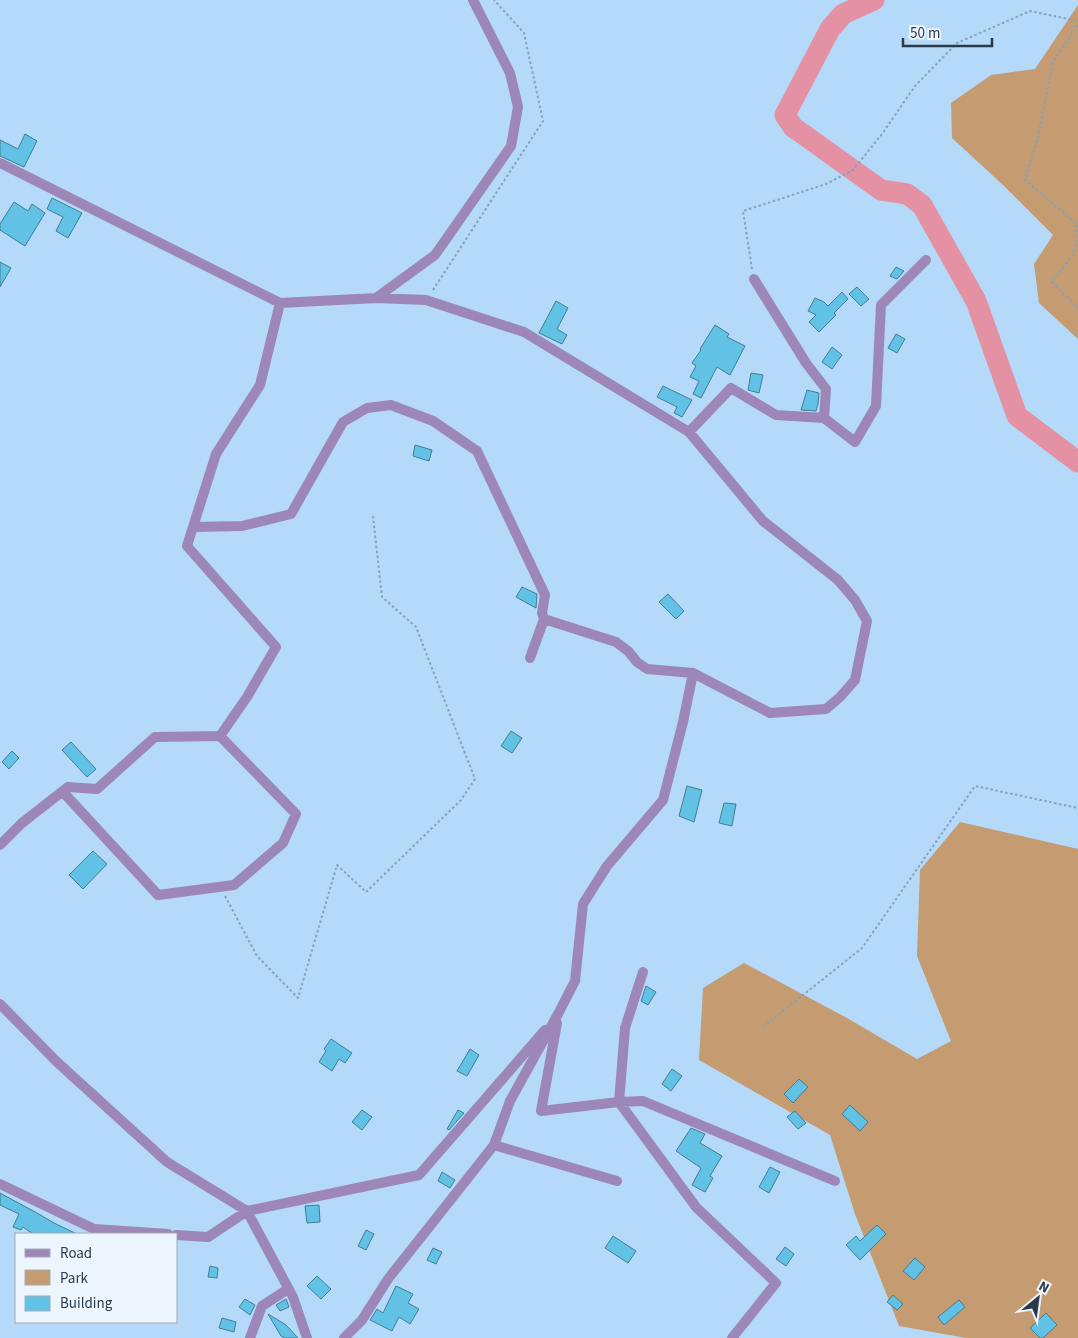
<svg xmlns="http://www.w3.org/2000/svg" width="1078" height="1338" font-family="'Source Sans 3',sans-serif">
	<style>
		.green { fill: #c59b72 }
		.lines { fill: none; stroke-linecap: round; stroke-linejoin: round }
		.river { stroke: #e591a4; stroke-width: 21 }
		.building { fill: #61c2e6; stroke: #417d94 }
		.path { stroke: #84a2bc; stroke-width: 2; stroke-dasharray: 2.5 2.5; stroke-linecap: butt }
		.minor { stroke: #9d87b8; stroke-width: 10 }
	</style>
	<rect width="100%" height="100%" fill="#b5d9f8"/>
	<!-- green -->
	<path class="green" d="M1078 5V339L1039 303 1034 264 1053 235 1004 186 952 138 951 103 991 75 1035 69Z
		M960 822 1078 849V1338H966L899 1326 855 1214 830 1135 699 1060 703 988 744 963 847 1018 917 1059 951 1041 917 956 920 870Z"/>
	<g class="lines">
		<!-- river -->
		<path class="river" d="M874 0 843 14 830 29 785 115 793 127 881 190 907 194 922 205 976 301 1017 416 1078 462"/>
	</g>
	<!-- building -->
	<path class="building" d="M25 134 37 141 24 167 0 156V140L18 149Z
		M52 198 82 213 68 238 56 231 63 217 47 209Z
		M14 202 28 211 32 204 45 213 25 246 0 230V224Z
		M0 262 11 268 0 287Z
		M896 267 904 271 897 279 890 276Z
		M857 287 869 299 861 306 849 294Z
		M842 292 848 299 834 313 836 315 819 332 809 322 816 315 808 311 815 298 824 302 828 306Z
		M556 301 568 308 557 329 567 335 562 344 539 333Z
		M715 325 729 334 727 337 745 346 730 375 717 367 701 398 693 394 699 381 690 377 696 366 692 363 701 350 700 349Z
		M896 334 905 339 897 353 888 348Z
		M832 347 842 355 832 369 822 362Z
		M751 373 763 375 759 393 748 390Z
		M663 386 692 400 682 417 674 413 677 407 657 397Z
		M807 390 819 393 818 404 816 411 801 410Z
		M415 445 432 450 429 461 413 456Z
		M522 587 537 594 536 608 516 597Z
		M668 594 684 611 676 619 659 602Z
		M511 731 522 738 512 753 501 746Z
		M71 742 96 769 87 777 62 750Z
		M12 751 19 758 9 769 2 762Z
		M687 786 702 790 694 822 679 816Z
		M724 803 736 804 732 826 719 823Z
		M93 851 107 864 83 889 69 875Z
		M646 986 656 992 648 1005 641 1001Z
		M331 1039 352 1053 345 1063 339 1059 332 1071 319 1062 326 1051 324 1049Z
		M470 1049 479 1055 467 1076 457 1071Z
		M672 1069 682 1076 671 1091 662 1084Z
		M799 1079 808 1087 793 1103 784 1094Z
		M850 1105 868 1122 860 1131 842 1114Z
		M362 1110 372 1117 362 1130 352 1122Z
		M458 1110 464 1113 449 1130 447 1129Z
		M795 1111 806 1123 798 1129 787 1117Z
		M691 1128 705 1134 700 1143 722 1156 710 1176 713 1178 705 1192 692 1185 701 1168 676 1151Z
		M770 1167 780 1172 769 1193 759 1187Z
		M442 1172 455 1180 450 1188 438 1181Z
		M0 1193 37 1213 54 1223 77 1234H33L23 1227 21 1230 13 1227 19 1214 0 1205Z
		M319 1205 320 1222 307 1223 305 1206Z
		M877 1225 886 1234 860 1260 846 1245 856 1236 860 1241Z
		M366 1230 374 1234 366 1250 358 1246Z
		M613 1236 636 1251 628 1263 605 1248Z
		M785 1247 794 1254 786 1266 776 1259Z
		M433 1248 442 1252 436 1264 427 1260Z
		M915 1258 925 1267 914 1280 903 1271Z
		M210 1266 218 1268 217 1278 208 1277Z
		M317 1276 331 1289 321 1299 307 1286Z
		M396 1286 413 1294 408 1303 419 1309 410 1324 399 1317 392 1331 370 1320 377 1309 383 1313Z
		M893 1295 903 1304 897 1310 887 1302Z
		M245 1299 255 1305 250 1315 239 1307Z
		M286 1299 289 1307 280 1311 276 1305Z
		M959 1300 965 1307 944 1325 938 1317Z
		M1046 1313 1057 1325 1043 1338H1040L1030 1328Z
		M268 1314 286 1325 298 1338H285L281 1336Z
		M222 1318 236 1322 234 1332 219 1328Z"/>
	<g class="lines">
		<!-- path -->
		<path class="path" d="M1078 25 1053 62 1038 137 1025 180 1077 224 1075 252 1052 282 1078 308
			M752 269 743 211 826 184 853 170 882 134 915 86 957 43 1030 11 1078 21
			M433 290 543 121 524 33 494 0
			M225 896 257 956 298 998 337 865 366 892 461 800 475 779 416 627 382 597 373 516
			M763 1027 862 948 975 786 1078 808"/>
		<!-- minor -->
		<path class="minor" d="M0 163 280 303
			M376 298 426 300 524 332 689 432
			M824 418 855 442 876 406 881 305 926 260
			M193 527 242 526 291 514 343 422 367 408 391 405 433 421 477 451 545 595 542 613 544 619
			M693 673 770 713 826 709 840 697 855 680 867 621 855 600 838 580 763 521 689 432 731 388 776 415 824 418 826 389 806 363 754 279
			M63 792 158 895 234 885 283 843 296 814 220 736
			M0 845 22 823 68 787 97 789 155 737 220 736 247 697 276 647 187 546 216 454 260 385 280 303 376 298 435 255 511 146 518 107 510 73 473 0
			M643 972 625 1028 619 1102 643 1101 835 1181
			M0 1004 57 1062 167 1162 247 1211 293 1297 307 1338
			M557 1023 541 1111 619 1102 696 1207 776 1283 732 1338
			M494 1145 617 1181
			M0 1184 94 1229 168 1234
			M176 1235 208 1237 247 1211 419 1175 545 1030
			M250 1338 262 1306 288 1289
			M344 1338 362 1320 388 1279 494 1145 510 1101 558 1014 575 981 583 904 607 866 663 800 683 722 693 673 647 669 637 662 628 651 616 642 544 619 530 658"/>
	</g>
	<!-- legend -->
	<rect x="15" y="1233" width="162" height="90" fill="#edf6fe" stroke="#9fabb6"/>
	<rect x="25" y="1249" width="25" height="8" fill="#9d87b8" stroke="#9fabb6"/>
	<text x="60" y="1258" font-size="15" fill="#293b4b">Road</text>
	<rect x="25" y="1270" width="25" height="15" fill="#c59b72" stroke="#9fabb6"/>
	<text x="60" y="1283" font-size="15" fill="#293b4b">Park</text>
	<rect x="25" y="1296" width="25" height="15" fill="#61c2e6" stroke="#9fabb6"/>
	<text x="60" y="1308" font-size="15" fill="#293b4b">Building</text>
	<!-- north arrow -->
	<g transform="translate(1038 1298) rotate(29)" stroke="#edf6fe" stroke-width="4" paint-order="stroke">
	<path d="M0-4L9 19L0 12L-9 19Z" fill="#293b4b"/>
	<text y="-8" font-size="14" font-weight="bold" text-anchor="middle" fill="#293b4b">N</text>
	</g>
	<!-- scale -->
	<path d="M903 38v8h89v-8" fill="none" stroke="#293b4b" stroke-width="2.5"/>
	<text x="910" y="38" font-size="15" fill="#293b4b" stroke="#edf6fe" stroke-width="4" paint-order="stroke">50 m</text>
</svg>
